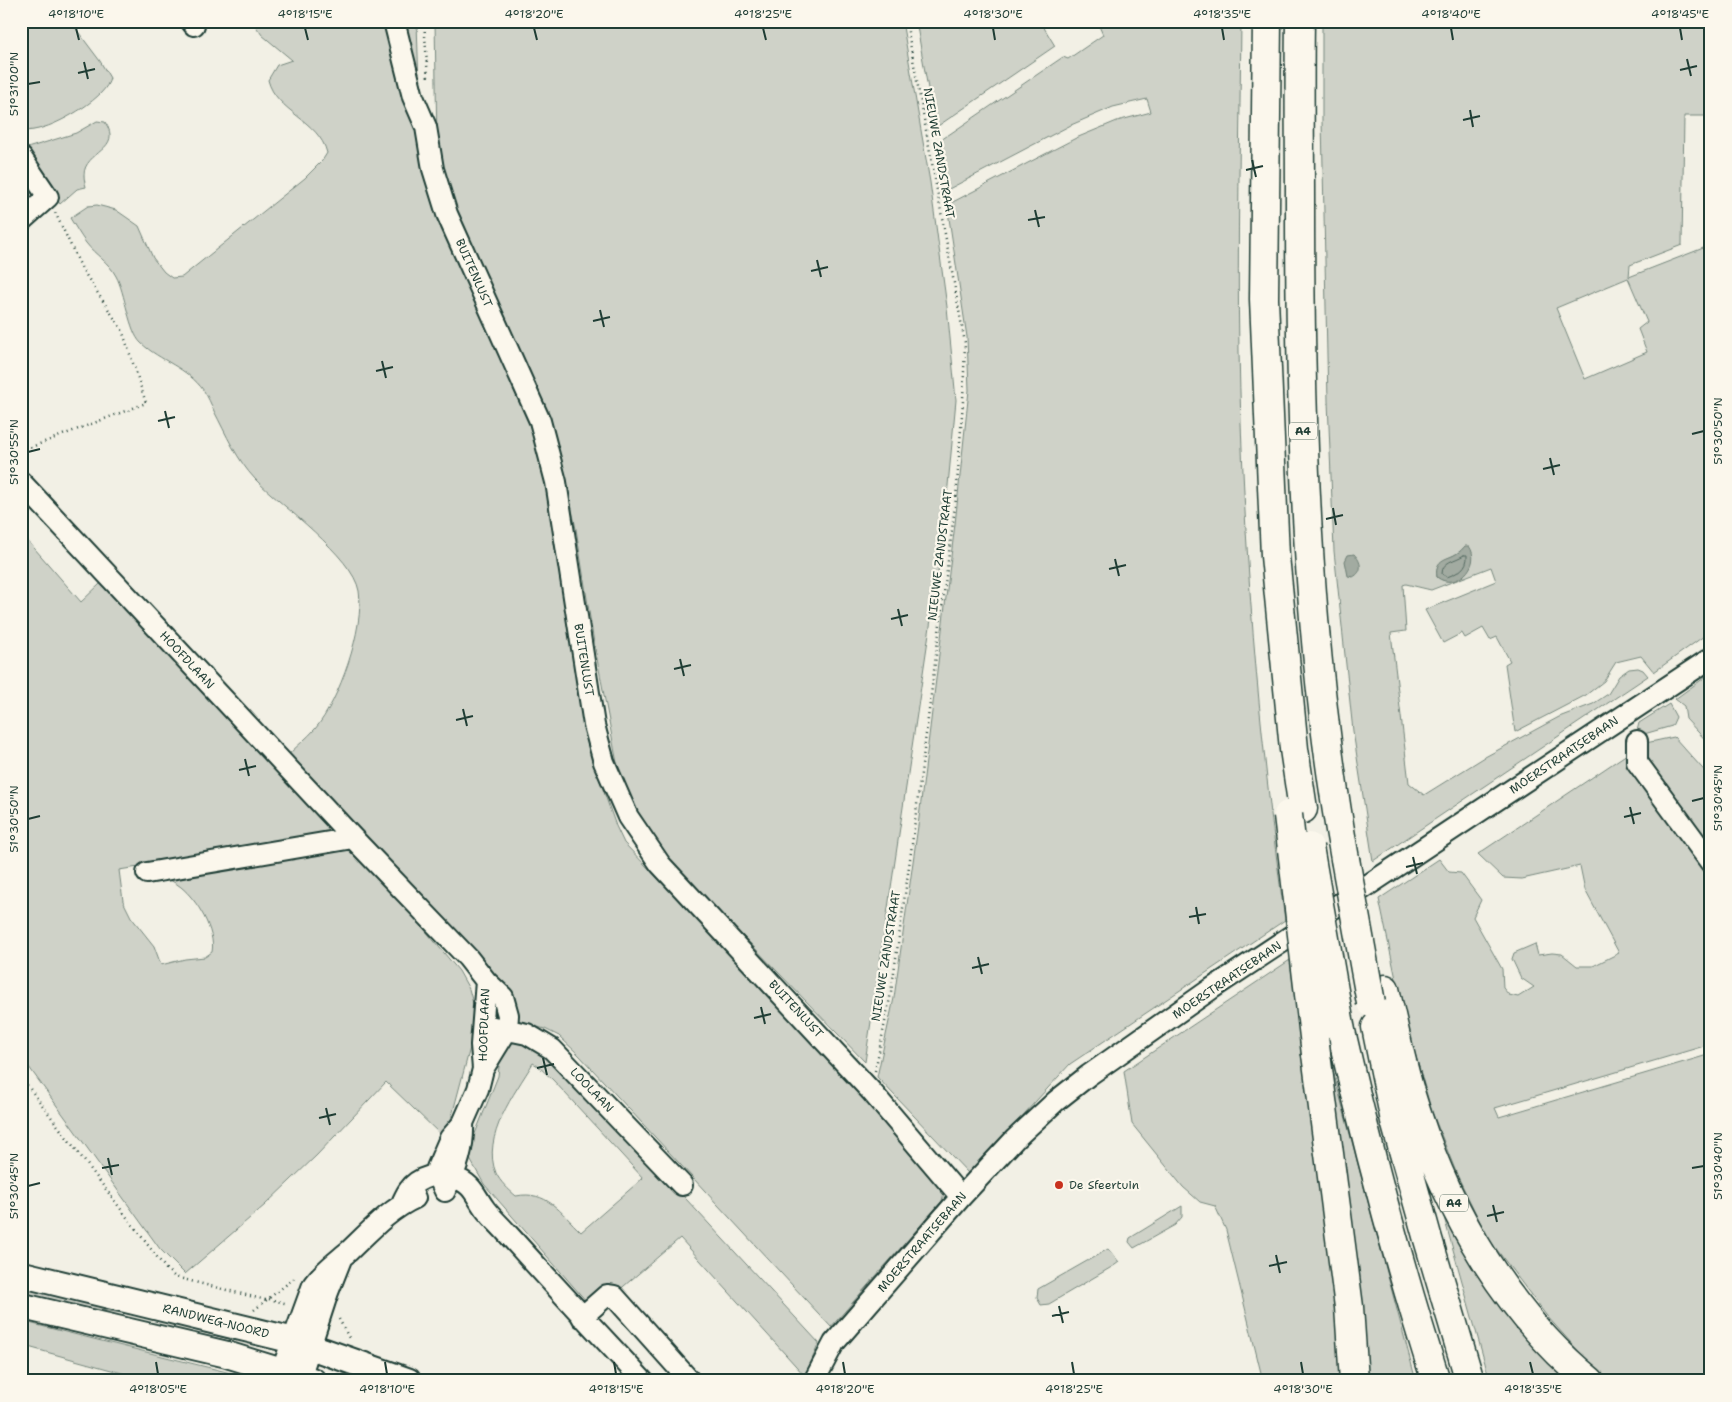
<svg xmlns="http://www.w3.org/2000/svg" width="1732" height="1402" font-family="'Shantell Sans',sans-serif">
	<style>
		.green { fill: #cfd2c8; stroke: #77887e; fill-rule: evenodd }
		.water { fill: #a2aba1; stroke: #6e7f75 }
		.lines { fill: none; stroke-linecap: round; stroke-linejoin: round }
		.shore { stroke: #536960; stroke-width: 1 }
		.minor-casing { stroke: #1f3d34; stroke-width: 24 }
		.major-casing { stroke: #1f3d34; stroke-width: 29 }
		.highway-casing { stroke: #1f3d34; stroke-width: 31 }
		.path { stroke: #1f3d34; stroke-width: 2.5; stroke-dasharray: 1 4; stroke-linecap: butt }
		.minor { stroke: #fbf7ec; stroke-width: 20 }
		.major { stroke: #fbf7ec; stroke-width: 25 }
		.highway { stroke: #fbf7ec; stroke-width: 28 }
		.highway-bridge-casing { stroke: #1f3d34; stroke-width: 31; stroke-linecap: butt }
		.highway-bridge { stroke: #fbf7ec; stroke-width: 28 }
		.ticks { fill: none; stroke: #1f3d34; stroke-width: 2 }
		.poi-dot { fill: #c8321e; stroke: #fbf7ec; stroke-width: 2 }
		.labels { text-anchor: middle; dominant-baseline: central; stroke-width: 4.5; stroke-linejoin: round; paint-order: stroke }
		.shield { fill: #fbf7ec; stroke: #61756b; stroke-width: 1 }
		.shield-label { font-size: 11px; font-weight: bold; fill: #1f3d34 }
		.street-label { font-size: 12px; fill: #1f3d34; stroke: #fbf7ec }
		.poi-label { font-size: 12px; fill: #1f3d34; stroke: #fbf7ec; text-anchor: start }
		.neatline { fill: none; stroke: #1f3d34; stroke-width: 2 }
		.ticks-label { font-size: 12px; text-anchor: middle; fill: #1f3d34 }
	</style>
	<rect width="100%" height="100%" fill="#f2f0e5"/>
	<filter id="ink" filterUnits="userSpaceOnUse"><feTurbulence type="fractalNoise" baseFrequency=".02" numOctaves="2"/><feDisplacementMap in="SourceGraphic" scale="10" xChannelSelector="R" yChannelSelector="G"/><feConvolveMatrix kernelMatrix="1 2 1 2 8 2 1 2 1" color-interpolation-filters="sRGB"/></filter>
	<g filter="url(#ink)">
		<!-- green -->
		<path class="green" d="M21 21H70L100 61 110 78C107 97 62 122 45 127 37 130 29 131 21 131Z
			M252 21H417L420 122 537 438 580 647 599 778 616 826 624 843 938 1169 945 1189 942 1201 831 1327 579 1055 559 1036 545 1029 499 1016 495 993 288 755C297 746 307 738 315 729 339 701 365 627 359 591 353 556 281 506 255 479 237 460 226 434 214 411 211 404 208 397 204 391 187 367 160 361 141 343 129 332 125 292 116 276 108 261 96 256 86 243 80 235 75 226 70 218L88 206 97 205 116 210 139 226 153 258 164 272 172 278 182 277 305 178 322 161 327 153C319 120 276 112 268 80L277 65 292 60 262 35Z
			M435 21H902L930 182 947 307 956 400 943 539 865 1062 655 845 622 789 594 643 576 529 563 466 542 407 466 235 448 187 437 145Z
			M916 21H1040L1055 46 935 128Z
			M1105 21H1241C1240 131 1237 242 1239 352 1243 542 1258 732 1285 920L1070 1064 969 1174 877 1077 894 998 918 826 955 524 969 390 967 337 947 205 1076 138 1117 121 1151 112 1147 99 1113 107 1071 125 945 191 938 142 1063 57 1068 59 1103 35 1099 26Z
			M1322 21H1711V116H1684L1682 245 1630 265 1629 277 1711 245V631L1654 672 1641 656 1616 662 1604 681 1586 695 1515 732 1505 664 1510 661 1497 637 1490 640 1483 628 1465 638 1462 633 1443 643 1425 610 1496 581 1491 567 1431 590 1406 584 1403 585 1406 631 1391 633 1409 783 1424 795 1485 757 1559 717 1593 704 1608 694 1619 676 1629 669 1638 668 1643 670 1648 676 1373 861 1353 731 1334 551 1328 401 1322 120ZM1628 278 1647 322 1638 329 1647 352 1585 379 1556 308ZM1465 546V574C1456 580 1446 584 1437 577 1434 559 1449 560 1459 552 1462 550 1463 548 1465 546Z
			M97 121 105 122C124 150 84 151 84 175 84 179 85 183 86 187L77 189 60 204 24 149 76 133Z
			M21 170 35 194 21 208Z
			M21 524 28 541 81 602 101 583 339 836 119 870 123 901 131 917 154 946 161 965 185 959 205 957 212 952C216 931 197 900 181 887 175 882 167 879 160 875L350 847 395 894 459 971 469 989 474 1007 476 1025 450 1123 442 1136 386 1082 317 1155 265 1205 185 1274 160 1249 21 1056Z
			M1711 673V746L1686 719 1684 706 1675 699Z
			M1669 704 1676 717 1672 726 1644 734 1637 731 1639 723Z
			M1674 737 1711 778V852L1641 756V744Z
			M1627 754 1711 872V1044L1495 1108 1499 1117 1711 1054V1381H1610L1590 1364 1546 1315 1488 1238 1458 1177 1432 1112 1403 1012 1379 899 1439 859 1449 872 1461 873 1481 900 1473 917 1502 969 1503 988 1509 995 1518 997 1534 987 1521 978 1512 959 1514 953 1535 944 1538 955 1552 953 1562 954 1577 966H1593L1619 953 1585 890 1580 866 1522 879 1503 878 1478 854Z
			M1290 960 1318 1174 1339 1297 1343 1381H1263L1226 1230 1215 1206 1200 1202 1183 1187 1132 1124 1124 1071Z
			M1313 996 1416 1381H1361Z
			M502 1038 538 1047 565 1068 819 1343 805 1376 680 1238 617 1292 609 1284 587 1302 484 1184 467 1154 498 1076ZM533 1063 538 1066 553 1080 643 1178 581 1232C560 1212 547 1190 516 1196 509 1190 500 1182 496 1173 481 1137 515 1093 533 1063Z
			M1429 1164 1581 1381H1490Z
			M1182 1206V1217L1175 1225 1134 1248 1129 1242 1130 1238Z
			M1108 1249 1119 1262 1115 1265 1049 1304 1041 1305 1037 1298 1038 1289Z
			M21 1280 239 1335 237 1341 136 1315 67 1305 21 1295Z
			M21 1321 251 1378 252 1381H151L21 1345Z"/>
		<!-- water -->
		<path class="water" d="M1465 546H1469C1483 565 1455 592 1437 577 1434 557 1449 560 1459 552 1462 550 1463 548 1465 546Z
			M1354 554C1362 562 1363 572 1353 577L1348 576 1345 561 1348 555Z"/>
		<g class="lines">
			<!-- shore -->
			<path class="shore" d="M1464 555H1467C1468 568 1458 573 1447 577L1442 574C1442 561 1455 561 1464 555Z"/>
			<!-- minor casing -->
			<g class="minor-casing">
				<path id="minor" d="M191 21 194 25
					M394 21 413 97 426 127 433 169 447 214 540 421 556 482 594 725 604 762 628 817 660 864 871 1091 961 1197
					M21 157 48 197 21 221
					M21 482 353 838 468 958 486 981 503 997 508 1015 507 1030 483 1069 478 1089 463 1123 450 1138 437 1168V1174L445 1191
					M1637 741V762L1711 863
					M147 873 353 838
					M484 1025 527 1034 552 1049 682 1185
					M483 1069 481 1045 486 981
					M447 1187C458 1167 464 1145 463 1123
					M402 1203C404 1199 406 1194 409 1190 418 1177 440 1171 454 1177 474 1185 474 1194 485 1209 491 1217 499 1224 506 1232 551 1282 597 1332 643 1381
					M582 1317 607 1295 614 1296 690 1381
					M278 1381 313 1285C323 1271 336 1262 349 1251 369 1232 390 1209 415 1198
					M299 1381 328 1292 341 1259
					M814 1381 834 1343 961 1197 1015 1139 1056 1101 1089 1075 1211 989 1711 658"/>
			</g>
			<!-- major casing -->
			<g class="major-casing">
				<path id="major" d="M21 1274 292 1340 408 1381
					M21 1306 225 1354 313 1381"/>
			</g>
			<!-- highway casing -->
			<g class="highway-casing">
				<path id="highway" d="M1267 21 1264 299 1275 556 1294 749 1303 809
					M1300 21C1299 82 1300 142 1300 203 1300 422 1306 643 1345 859
					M1385 989C1395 1031 1403 1074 1417 1114 1450 1214 1507 1313 1590 1381
					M1376 1027 1395 1121 1427 1236 1470 1381
					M1341 1031C1368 1149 1399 1266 1436 1381
					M1316 1054 1349 1307 1354 1381"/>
			</g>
			<!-- path -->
			<path class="path" d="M424 21 428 78
				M21 451 146 403 122 330 82 269 55 212
				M875 1071 891 993 911 852 956 498 963 401 965 343 906 21
				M21 1077 166 1269 175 1277 266 1300
				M269 1299 288 1304
				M254 1310 297 1276
				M339 1319 349 1338"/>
			<!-- minor -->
			<use href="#minor" class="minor"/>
			<!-- major -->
			<use href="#major" class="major"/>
			<!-- highway -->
			<use href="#highway" class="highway"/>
			<!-- highway-bridge casing -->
			<g class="highway-bridge-casing">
				<path id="highway-bridge" d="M1288 815 1316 1054
					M1309 847 1341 1031
					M1345 859 1371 1003"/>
			</g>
			<!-- highway-bridge -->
			<use href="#highway-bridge" class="highway-bridge"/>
		</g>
	</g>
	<!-- ticks -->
	<path class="ticks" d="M76 28 79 40M305 28 308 40M534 28 537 40M763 28 766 40M993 28 995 40M1222 28 1224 40M1451 28 1453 40M1680 28 1682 40M1687 59 1691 76M84 62 88 79M1680 70 1697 66M78 73 95 69M28 84 40 82M1470 110 1473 127M1463 120 1480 116M1252 160 1256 177M1246 170 1263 166M1035 210 1039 227M1028 220 1045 217M817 260 821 277M811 271 828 267M600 310 604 327M593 321 610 317M382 361 386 378M376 371 393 367M165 411 169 428M158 421 175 417M1692 434 1704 431M28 452 40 449M1550 458 1554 475M1543 469 1560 465M1333 508 1336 525M1326 519 1343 515M1115 559 1119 576M1109 569 1126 565M898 609 902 626M891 619 908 615M680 659 684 676M674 669 691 665M463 709 467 726M456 720 473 716M245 759 249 776M239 770 256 766M1692 801 1704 798M1630 807 1634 824M1624 817 1641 813M28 819 40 816M1413 857 1417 874M1406 867 1423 863M1196 907 1199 924M1189 917 1206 914M978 957 982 974M972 968 989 964M761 1007 765 1024M754 1018 771 1014M543 1058 547 1075M537 1068 554 1064M326 1108 330 1125M319 1118 336 1114M108 1158 112 1175M102 1168 119 1165M1692 1168 1704 1166M28 1186 40 1183M1493 1205 1497 1222M1487 1216 1504 1212M1276 1255 1280 1273M1269 1266 1287 1262M1059 1306 1063 1323M1052 1316 1069 1312M156 1362 158 1374M385 1362 387 1374M614 1362 616 1374M843 1362 845 1374M1072 1362 1074 1374M1301 1362 1303 1374M1530 1362 1533 1374"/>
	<!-- markers -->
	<circle class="poi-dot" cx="1059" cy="1185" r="5"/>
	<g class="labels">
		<!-- shield labels -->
		<g class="shield">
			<rect x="1289" y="422.5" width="28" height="17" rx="4"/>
			<rect x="1440" y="1194.5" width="28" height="17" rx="4"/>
		</g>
		<g class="shield-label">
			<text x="1303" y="431">A4</text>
			<text x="1454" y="1203">A4</text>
		</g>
		<!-- street labels -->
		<g class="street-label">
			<text transform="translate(939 153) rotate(80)">NIEUWE ZANDSTRAAT</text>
			<text transform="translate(474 273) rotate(66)">BUITENLUST</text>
			<text transform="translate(940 555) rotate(-83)">NIEUWE ZANDSTRAAT</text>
			<text transform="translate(187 660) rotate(47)">HOOFDLAAN</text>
			<text transform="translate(584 660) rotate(81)">BUITENLUST</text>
			<text transform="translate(1564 755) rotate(-34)">MOERSTRAATSEBAAN</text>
			<text transform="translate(886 956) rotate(-81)">NIEUWE ZANDSTRAAT</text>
			<text transform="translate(1227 980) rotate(-34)">MOERSTRAATSEBAAN</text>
			<text transform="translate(796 1009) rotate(47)">BUITENLUST</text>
			<text transform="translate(484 1025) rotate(-88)">HOOFDLAAN</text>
			<text transform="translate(592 1090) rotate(46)">LOOLAAN</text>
			<text transform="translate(922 1242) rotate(-49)">MOERSTRAATSEBAAN</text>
			<text transform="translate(216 1321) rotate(14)">RANDWEG-NOORD</text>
		</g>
		<!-- poi labels -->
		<g class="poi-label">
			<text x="1069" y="1185">De Sfeertuin</text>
		</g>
	</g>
	<!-- margin -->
	<rect width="1732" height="1402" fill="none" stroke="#fbf7ec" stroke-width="55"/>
	<rect x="28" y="28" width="1676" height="1346" class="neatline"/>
	<g class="ticks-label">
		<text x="76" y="18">4°18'10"E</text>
		<text x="305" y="18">4°18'15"E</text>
		<text x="534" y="18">4°18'20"E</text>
		<text x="763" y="18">4°18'25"E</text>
		<text x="993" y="18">4°18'30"E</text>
		<text x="1222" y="18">4°18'35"E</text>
		<text x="1451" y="18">4°18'40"E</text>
		<text x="1680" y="18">4°18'45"E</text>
		<text transform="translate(14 84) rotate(-90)" y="4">51°31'00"N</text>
		<text transform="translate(1718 431) rotate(-90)" y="4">51°30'50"N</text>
		<text transform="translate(14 452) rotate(-90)" y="4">51°30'55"N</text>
		<text transform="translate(1718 798) rotate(-90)" y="4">51°30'45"N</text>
		<text transform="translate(14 819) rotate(-90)" y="4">51°30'50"N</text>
		<text transform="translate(1718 1166) rotate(-90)" y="4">51°30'40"N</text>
		<text transform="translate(14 1186) rotate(-90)" y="4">51°30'45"N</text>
		<text x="158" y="1393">4°18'05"E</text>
		<text x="387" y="1393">4°18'10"E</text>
		<text x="616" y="1393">4°18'15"E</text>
		<text x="845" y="1393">4°18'20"E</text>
		<text x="1074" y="1393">4°18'25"E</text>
		<text x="1303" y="1393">4°18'30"E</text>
		<text x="1533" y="1393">4°18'35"E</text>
	</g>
</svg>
